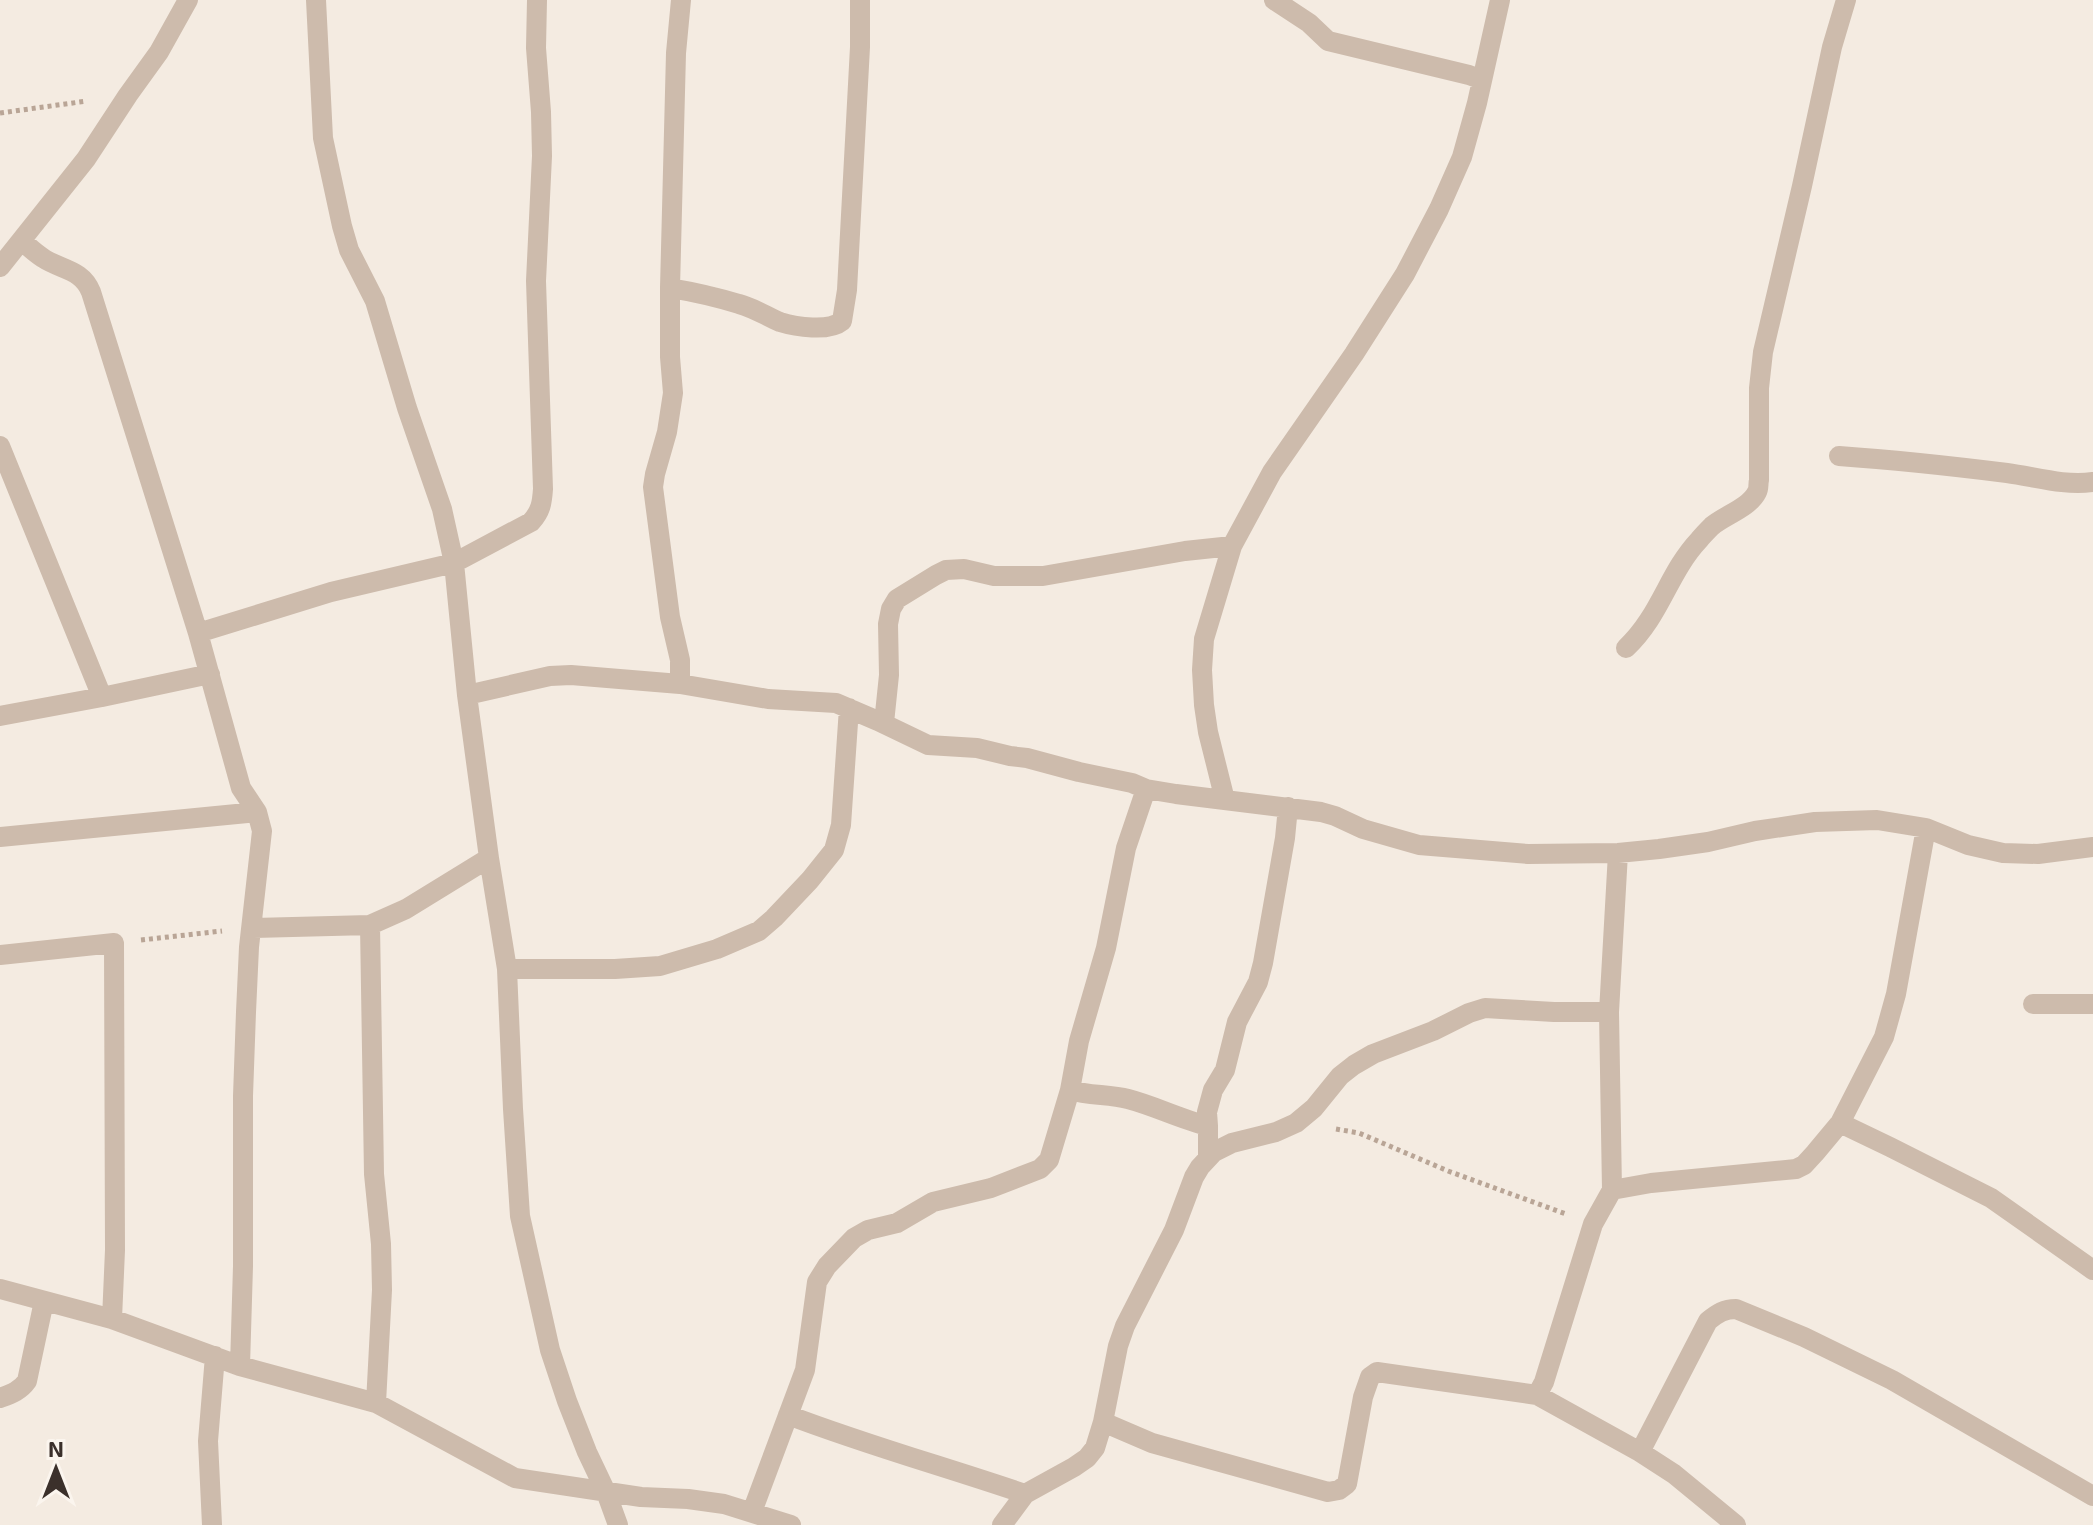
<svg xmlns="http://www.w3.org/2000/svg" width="2093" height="1525" font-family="'Exo 2',sans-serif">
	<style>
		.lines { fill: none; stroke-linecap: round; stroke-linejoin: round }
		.path { stroke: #b9a596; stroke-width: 5; stroke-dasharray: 4 4; stroke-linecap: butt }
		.minor { stroke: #cdbbac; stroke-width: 20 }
	</style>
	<rect width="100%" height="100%" fill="#f4ebe1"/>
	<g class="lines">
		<!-- path -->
		<path class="path" d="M0 113 87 101
			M141 940 222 931
			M1336 1129 1359 1133 1448 1171 1566 1214"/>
		<!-- minor -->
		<path class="minor" d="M316 0 323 138 342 226 349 250 375 301 407 408 442 509 454 563 467 695 489 858 507 969 513 1109 520 1216 550 1350 567 1401 587 1452 606 1492 618 1525
			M1274 0 1309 23 1328 41 1469 75 1482 80
			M22 241C29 247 35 253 43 258 61 270 82 269 91 292L198 633 241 788 257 812 262 831 249 947 246 1012 243 1096V1266L240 1366
			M0 267 86 159 128 95 159 52 188 0
			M670 288C694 292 716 297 739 304 754 308 766 316 780 322 796 327 829 332 842 321L847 290 860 47V0
			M0 446 102 697 210 674
			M1839 456C1896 460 1951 466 2007 473 2036 477 2064 486 2093 482
			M198 633 331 592 454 563 531 522C541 511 542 503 543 489L536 281 542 156 541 112 536 48 537 0
			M1626 648C1661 615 1668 573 1699 540 1703 535 1708 530 1712 526 1725 515 1749 508 1757 492 1759 489 1758 484 1759 480V388L1763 352 1802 186 1832 47 1846 0
			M680 684V660L670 617 653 487 655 474 667 432 673 393 670 357V288L676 53 681 0
			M467 695 550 676 571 675 680 684 768 699 836 703 878 721 928 745 977 748 1010 756 1027 758 1079 772 1132 783 1146 789 1176 794 1321 812 1335 816 1363 829 1419 845 1528 854 1618 853 1659 849 1708 842 1755 831 1815 822 1877 820 1926 828 1968 845 2003 853 2038 854 2093 847
			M0 716 102 697
			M884 723 889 675 888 624 891 609 897 599 936 575 946 570 964 569 994 576H1043L1185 551 1232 546
			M1225 800 1208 732 1204 705 1202 670 1204 639 1232 546 1272 472 1354 354 1405 274 1439 209 1462 157 1477 103 1500 0
			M0 837 257 812
			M251 928 370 925
			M0 955 114 943 115 1250 112 1319
			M507 969H615L660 966 717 949 759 931 774 918 810 880 834 850 841 825 849 708
			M2033 1004H2093
			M1609 1012 1612 1190
			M1070 1090 1079 1041 1106 948 1126 848 1146 789
			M1840 1123 1890 1147 1991 1198 2093 1270
			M1208 1126 1207 1112 1213 1090 1225 1070 1237 1022 1258 982 1263 963 1285 838 1288 807
			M0 1289 112 1319 240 1366 376 1403 515 1478 641 1497 688 1499 724 1504 791 1525
			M0 1398C11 1394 20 1391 27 1381L44 1301
			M376 1403 382 1290 381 1244 374 1174 370 925 406 909 489 858
			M788 1415C866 1445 946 1467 1025 1494
			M1103 1422 1152 1443 1328 1492 1339 1490 1347 1484 1363 1397 1370 1377 1377 1372 1537 1395
			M1640 1452 1708 1321C1718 1313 1724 1309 1736 1309L1804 1337 1892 1380 2093 1496
			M752 1512 805 1370 817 1282 827 1266 854 1238 868 1230 897 1223 933 1202 991 1188 1040 1169 1049 1160 1070 1090C1089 1096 1109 1094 1128 1099 1155 1106 1180 1119 1208 1126V1157
			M212 1525 208 1441 215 1356
			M1002 1525 1025 1494 1074 1467 1087 1458 1095 1448 1103 1422 1118 1346 1125 1326 1174 1230 1194 1177 1200 1167 1214 1152 1232 1143 1276 1132 1296 1123 1314 1108 1340 1076 1354 1065 1373 1054 1433 1031 1469 1013 1485 1008 1554 1012H1609L1618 853
			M1736 1525 1674 1474 1640 1452 1537 1395 1544 1382 1593 1224 1612 1190 1651 1183 1796 1169 1804 1165 1815 1153 1840 1123 1884 1037 1896 994 1926 828"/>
	</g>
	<!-- north arrow -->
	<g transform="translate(56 1469)" stroke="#fbf5ee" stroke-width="6" paint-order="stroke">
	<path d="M0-6L14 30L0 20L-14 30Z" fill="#3b302b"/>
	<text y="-12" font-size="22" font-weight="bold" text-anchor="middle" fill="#3b302b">N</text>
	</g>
</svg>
